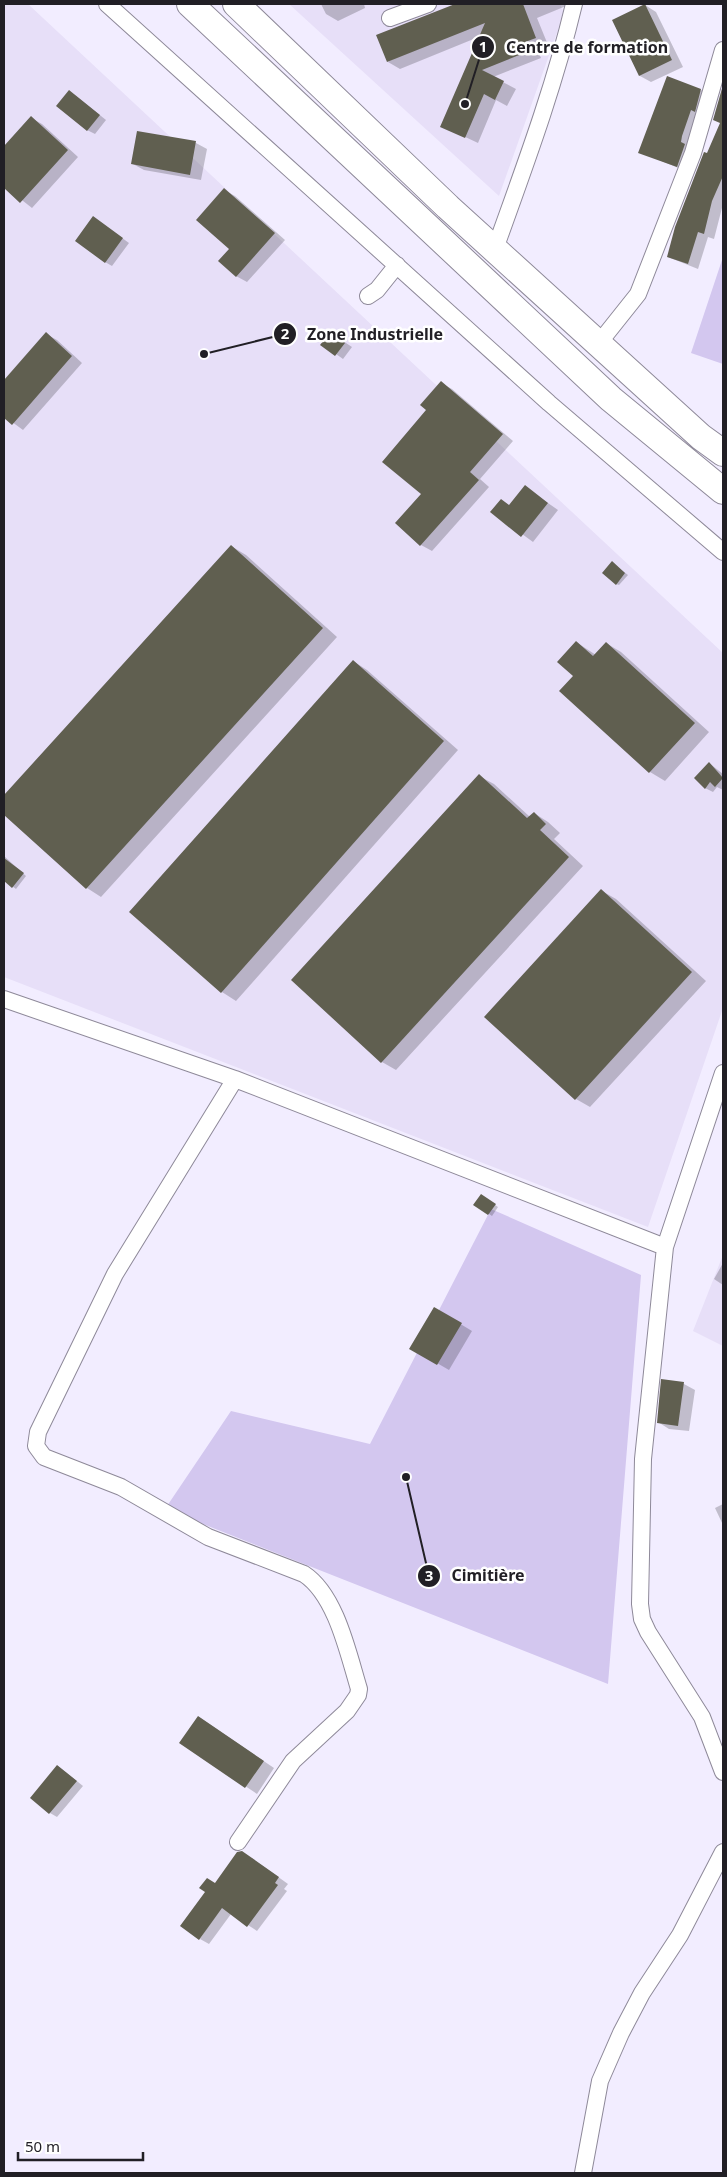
<svg xmlns="http://www.w3.org/2000/svg" width="727" height="2177" font-family="'Noto Sans',sans-serif">
	<style>
		.built { fill: #e7dff8 }
		.green { fill: #d3c7ef }
		.shadow { fill: #0003 }
		.building { fill: #605f50 }
		.lines { fill: none; stroke-linecap: round; stroke-linejoin: round }
		.minor-casing { stroke: #8e8999; stroke-width: 18 }
		.trunk-casing { stroke: #8e8999; stroke-width: 28 }
		.minor { stroke: #fff; stroke-width: 16 }
		.trunk { stroke: #fff; stroke-width: 26 }
		.leader { fill: none; stroke: #211f25; stroke-width: 2 }
		.callout-dot { fill: #211f25; stroke: #fff; stroke-width: 2 }
		.mark-label { font-size: 15px; text-anchor: middle; font-weight: bold; fill: #fff }
		.callout-label { font-size: 16px; text-anchor: middle; font-weight: bold; fill: #211f25; stroke: #fff; stroke-width: 5; stroke-linejoin: round; paint-order: stroke }
	</style>
	<rect width="100%" height="100%" fill="#f2edff"/>
	<!-- built -->
	<path class="built" d="M4 4H28L723 653V1008L648 1227 4 977Z
		M289 4H560L564 13 499 196Z
		M723 1255V1346L693 1331Z"/>
	<!-- green -->
	<path class="green" d="M723 257V364L691 353Z
		M491 1209 641 1275 608 1684 165 1509 231 1411 370 1444Z"/>
	<!-- shadow -->
	<path class="shadow" d="M321 4H364L365 8 338 21 326 14Z
		M467 4H571L537 18 548 45 537 49 541 58 493 77 516 89 507 106 496 100 478 143 442 126 481 36 400 69 388 62 452 11Z
		M645 5 656 12 683 67 651 82 640 76 613 21Z
		M723 89V204L714 239 708 237 698 269 668 257 722 123 715 119Z
		M701 90 712 96 688 172 640 152Z
		M76 96 106 120 95 134 87 130Z
		M31 118 42 124 78 157 32 208 4 186V147Z
		M138 132 196 143 207 149 201 180 144 170 133 164Z
		M224 190 235 196 285 240 247 282 236 276 230 249Z
		M100 222 129 243 112 266 105 262Z
		M331 333 352 347 343 359 322 344Z
		M46 334 57 340 82 363 23 430 4 416V381Z
		M441 383 452 389 513 441 480 479 489 487 432 551 421 545 397 523 423 494 427 410Z
		M525 487 558 510 533 542 492 512 501 500 510 506Z
		M231 546 246 555 337 637 101 897 87 888 4 813V796Z
		M615 565 628 575 619 585 616 584Z
		M576 642 596 655 606 643 621 652 709 732 665 781 650 772 561 691 575 676Z
		M353 661 367 670 458 750 236 1001 222 992Z
		M709 763 723 774V790L717 787 713 792 705 788Z
		M479 776 494 784 530 817 534 813 548 822 560 833 554 839 583 866 396 1070 382 1062Z
		M4 856 26 876 16 889 4 880Z
		M602 891 616 899 706 981 590 1107 576 1099Z
		M484 1197 498 1207 492 1216 475 1204Z
		M723 1263V1285L714 1279Z
		M434 1308 472 1331 449 1370 411 1348Z
		M662 1381 684 1384 695 1390 689 1431 669 1429 658 1422Z
		M723 1504V1525L715 1508Z
		M199 1717 274 1768 257 1794 181 1743Z
		M58 1766 83 1786 57 1817 50 1813Z
		M252 1858 288 1884 284 1889 287 1891 257 1931 231 1914 209 1944 200 1939Z"/>
	<!-- building -->
	<path class="building" d="M455 4H523L536 38 525 42 529 51 482 70 504 81 495 100 484 94 465 138 440 127 485 23 387 62 376 35Z
		M645 4 672 60 639 76 612 20Z
		M667 76 701 89 695 112 691 110 682 136 681 142 685 144 677 167 638 153Z
		M723 85V176L712 201 704 234 698 232 688 264 667 257 675 227 704 152 707 153 720 123 713 120Z
		M69 90 100 115 87 131 56 106Z
		M31 116 68 150 20 203 4 188V146Z
		M137 131 196 141 190 175 131 164Z
		M224 188 275 233 236 277 218 261 229 249 196 220Z
		M93 216 123 238 105 263 75 241Z
		M331 331 345 343 335 356 320 345Z
		M46 332 72 356 12 425 4 418V380Z
		M441 381 503 434 470 472 479 480 420 546 395 523 421 494 382 462 426 410 420 405Z
		M525 485 548 503 521 537 490 512 501 499 509 505Z
		M231 545 323 628 86 889 4 815V795Z
		M612 561 625 573 616 585 602 573Z
		M576 641 593 656 606 642 695 723 649 773 559 691 573 676 557 662Z
		M353 660 444 741 221 993 129 912Z
		M709 762 723 778 715 787 710 782 705 789 694 778Z
		M479 774 527 818 534 812 546 824 540 830 569 857 381 1063 291 980Z
		M4 858 24 873 12 888 4 881Z
		M601 889 692 972 575 1100 484 1017Z
		M481 1194 496 1204 488 1215 473 1205Z
		M434 1307 462 1323 437 1365 409 1349Z
		M661 1379 684 1382 678 1426 657 1423Z
		M198 1716 264 1761 245 1788 179 1743Z
		M57 1765 77 1781 49 1814 30 1798Z
		M242 1851 279 1877 275 1883 278 1885 247 1927 222 1908 199 1940 180 1926 205 1892 199 1888 207 1878 215 1883 237 1852Z"/>
	<g class="lines">
		<!-- minor casing -->
		<g class="minor-casing">
			<path id="minor" d="M107 4 549 403 723 552
				M390 18 428 4
				M495 249C524 168 554 88 574 4
				M368 296 377 290 397 265
				M599 343 638 294 693 153 723 50
				M4 999 235 1079 665 1247
				M723 1073 665 1247 643 1459 640 1604 642 1619 648 1632 702 1717 723 1772
				M235 1079 115 1274 38 1432 36 1446 44 1457 121 1487 208 1537 304 1574C336 1595 348 1653 359 1689L358 1695 347 1711 293 1761 238 1842
				M583 2173 600 2081 621 2033 642 1993 680 1935 723 1852"/>
		</g>
		<!-- trunk casing -->
		<g class="trunk-casing">
			<path id="trunk" d="M190 4 611 399 723 491
				M236 4 448 207 701 437 723 453"/>
		</g>
		<!-- minor -->
		<use href="#minor" class="minor"/>
		<!-- trunk -->
		<use href="#trunk" class="trunk"/>
	</g>
	<!-- callouts -->
	<path class="leader" d="M465 104L483 47M204 354L285 334M406 1477L429 1576"/>
	<g class="callout-dot">
		<circle cx="465" cy="104" r="5"/>
		<circle cx="204" cy="354" r="5"/>
		<circle cx="406" cy="1477" r="5"/>
		<circle cx="483" cy="47" r="12"/>
		<circle cx="285" cy="334" r="12"/>
		<circle cx="429" cy="1576" r="12"/>
	</g>
	<g class="mark-label">
		<text x="483" y="52">1</text>
		<text x="285" y="339">2</text>
		<text x="429" y="1581">3</text>
	</g>
	<g class="callout-label">
		<text x="587" y="53">Centre de formation</text>
		<text x="375" y="340">Zone Industrielle</text>
		<text x="488" y="1581">Cimitière</text>
	</g>
	<!-- border -->
	<rect width="727" height="2177" fill="none" stroke="#211f25" stroke-width="10"/>
	<!-- scale -->
	<path d="M18 2152v8h125v-8" fill="none" stroke="#211f25" stroke-width="2.5"/>
	<text x="25" y="2152" font-size="15" fill="#211f25" stroke="#ffffff" stroke-width="4" paint-order="stroke">50 m</text>
</svg>
